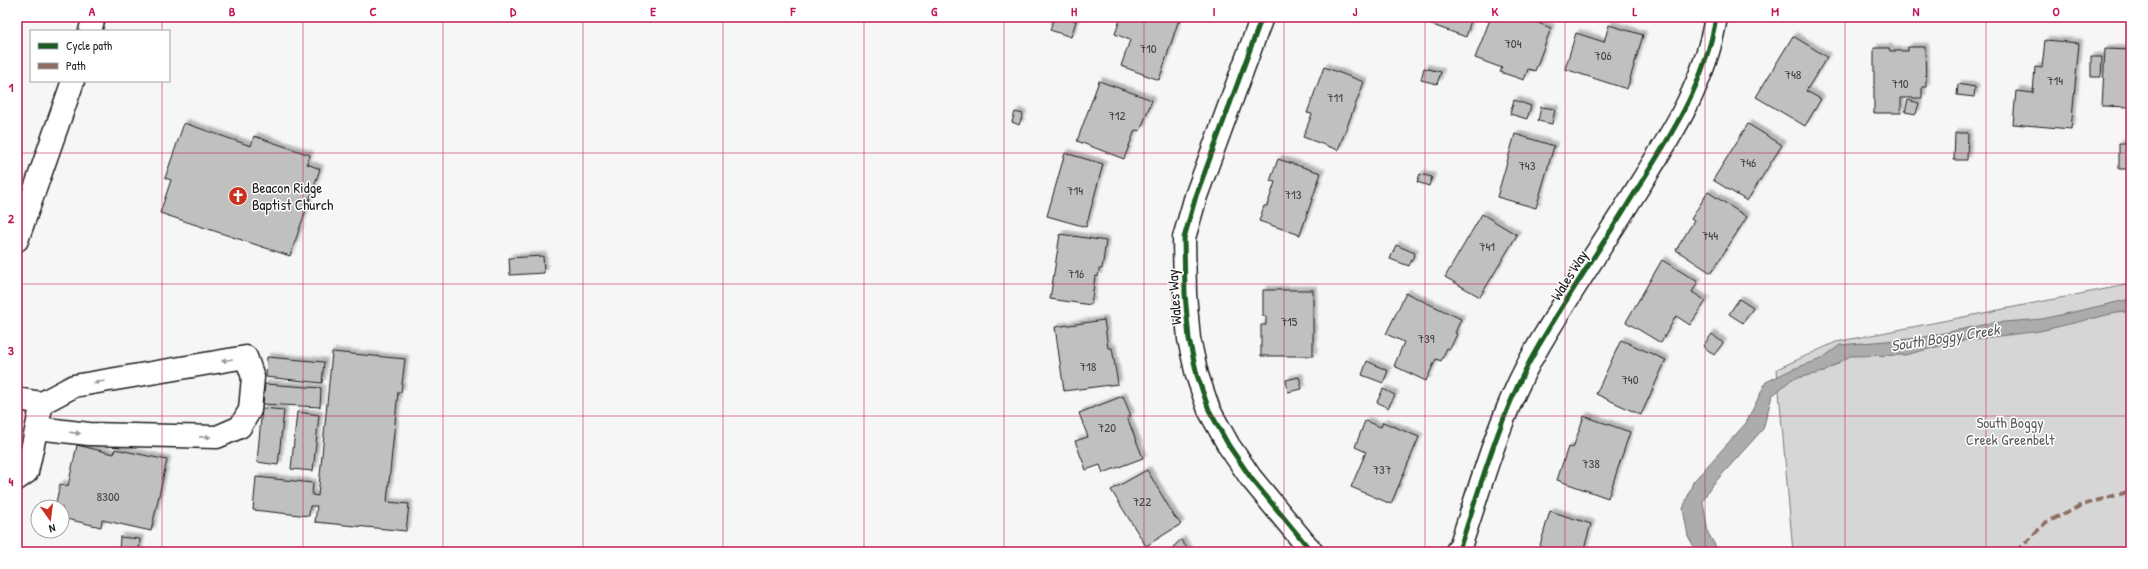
<svg xmlns="http://www.w3.org/2000/svg" width="2148" height="569" font-family="'Patrick Hand',sans-serif">
	<style>
		.green { fill: #d6d6d6; stroke: #797979 }
		.water { fill: #acacac; stroke: #727272 }
		.building { fill: #c0c0c0; stroke: #1c1c1c; filter: url(#shadow) }
		.lines { fill: none; stroke-linecap: round; stroke-linejoin: round }
		.minor-casing { stroke: #1c1c1c; stroke-width: 25 }
		.major-casing { stroke: #1c1c1c; stroke-width: 25 }
		.minor { stroke: #fff; stroke-width: 22 }
		.major { stroke: #fff; stroke-width: 22 }
		.quiet { stroke: #8d6e63; stroke-width: 4; stroke-dasharray: 8 4; stroke-linecap: butt }
		.cycleway-casing { stroke: #fff; stroke-width: 8 }
		.cycleway { stroke: #1b5e20; stroke-width: 5 }
		.oneway { fill: #999 }
		.grid { fill: none; stroke: #c2185b; stroke-width: 1; stroke-opacity: 0.55 }
		.labels { text-anchor: middle; dominant-baseline: central; stroke-width: 3; stroke-linejoin: round; paint-order: stroke }
		.number-label { font-size: 13px; fill: #454545 }
		.poi-label { font-size: 15px; fill: #1c1c1c; stroke: #fff; text-anchor: start }
		.street-label { font-size: 15px; fill: #1c1c1c; stroke: #fff }
		.park-label { font-size: 15px; fill: #5d5d5d; stroke: #fff }
		.water-label { font-size: 16px; font-style: italic; fill: #5d5d5d; stroke: #fff }
		.neatline { fill: none; stroke: #c2185b; stroke-width: 1.5 }
		.grid-label { font-size: 13px; text-anchor: middle; font-weight: bold; fill: #c2185b }
	</style>
	<defs>
		<filter id="shadow"><feDropShadow dx="3.5" dy="-3.5" stdDeviation="1" flood-color="#0004"/></filter>
	</defs>
	<rect width="100%" height="100%" fill="#f6f6f6"/>
	<filter id="ink" filterUnits="userSpaceOnUse"><feTurbulence type="fractalNoise" baseFrequency=".025" numOctaves="2"/><feDisplacementMap in="SourceGraphic" scale="8" xChannelSelector="R" yChannelSelector="G"/><feConvolveMatrix kernelMatrix="1 2 1 2 8 2 1 2 1" color-interpolation-filters="sRGB"/></filter>
	<g filter="url(#ink)">
		<!-- green -->
		<path class="green" d="M2131 284V552H1793L1777 369 1836 342Z"/>
		<!-- water -->
		<path class="water" d="M2131 299V311L2111 314 2040 331 1959 341 1905 355 1850 356 1824 372 1792 379 1772 396 1763 429 1709 489 1703 501 1708 533 1719 552H1697L1688 536 1683 509 1693 482 1746 423 1766 382 1793 369 1821 359 1840 345 1920 338 1992 323 2042 319Z"/>
		<!-- building -->
		<path class="building" d="M1054 17H1064L1076 21 1071 37 1050 30Z
			M1121 17 1181 19 1179 23 1178 22 1159 80 1121 66 1130 40 1115 34Z
			M1410 17H1472L1466 37Z
			M1491 17H1523L1551 28 1535 71 1528 69 1524 80 1500 72 1502 68 1475 58Z
			M1609 25 1643 35 1627 89 1565 69 1576 33 1604 42Z
			M1793 36 1827 57 1806 91 1821 99 1805 126 1756 97Z
			M2045 40 2079 43 2071 129 2013 124 2016 91 2033 93 2035 67 2042 68Z
			M1908 47H1925L1926 87H1922V98H1901V113H1874V48H1889L1890 51H1908Z
			M2105 49 2131 50V107L2102 106Z
			M2091 57H2102L2101 77H2091Z
			M1324 67 1364 82 1338 150 1303 137 1312 114 1307 113Z
			M1424 68 1441 72 1437 84 1421 80Z
			M1099 81 1152 100 1140 131 1135 130 1124 159 1077 141Z
			M1958 84 1975 87 1974 97 1957 95Z
			M1514 100 1531 106 1527 119 1510 114Z
			M1908 100 1919 103 1916 114 1905 112Z
			M1541 107 1555 109 1552 124 1538 121Z
			M1015 112 1023 114 1019 125 1012 122Z
			M184 123 251 146 254 136 310 155 307 164 320 169 290 256 160 213 171 180 165 178Z
			M1748 124 1782 145 1747 201 1713 180Z
			M1955 133H1968L1967 160H1954Z
			M1515 134 1554 146 1536 208 1497 197Z
			M2119 143H2131V169H2119Z
			M1065 153 1103 164 1086 227 1047 216Z
			M1278 159 1321 173 1300 235 1259 221 1264 206H1267L1275 182 1270 181Z
			M1420 174 1432 177 1429 186 1417 182Z
			M1708 192 1747 217 1711 273 1676 250 1694 221 1691 219Z
			M1482 214 1517 235 1480 297 1445 277Z
			M1060 234 1106 241 1102 269H1099L1098 277 1095 276 1091 305 1050 299Z
			M1396 245 1415 253 1409 266 1390 259Z
			M543 256 544 273 510 275 509 258Z
			M1662 260 1698 282 1692 292 1706 301 1690 325 1676 316 1661 343 1626 322Z
			M1263 290H1313V356H1261V325H1266V316H1263Z
			M1406 293 1461 319 1455 333 1457 334 1450 349 1447 348 1441 361 1436 359 1426 381 1394 366 1404 342 1386 334Z
			M1739 299 1753 308 1743 323 1729 314Z
			M1104 320 1108 348H1112L1118 384 1064 391 1055 327Z
			M1712 334 1723 343 1714 355 1703 346Z
			M1621 340 1666 360 1641 415 1596 394Z
			M332 352 405 359 401 392H398L387 502 409 504 406 531 315 522 317 506H310L309 516 253 510 256 477 313 483 312 495 318 496Z
			M267 357 324 362 322 383 266 377Z
			M1367 361 1388 371 1383 383 1362 375Z
			M1299 377 1302 389 1288 392 1286 380Z
			M265 384 321 388 320 407 263 404Z
			M1383 389 1395 395 1388 408 1377 402Z
			M1123 396 1131 416 1127 417 1143 458 1103 473 1100 465 1086 470 1075 441 1088 437 1079 413Z
			M262 408 284 410 278 465 257 462Z
			M297 412 319 415 313 471 291 469Z
			M1584 416 1630 432 1608 498 1557 480 1568 447 1573 448Z
			M1365 421 1381 427 1383 422 1419 437 1391 504 1351 487 1366 452 1355 447Z
			M77 445 114 454 115 449 167 460 151 531 102 520 101 527 62 518V507H55L60 484 68 486Z
			M1147 470 1174 516 1181 524 1146 546 1111 490Z
			M1550 511 1591 524 1583 552H1538Z
			M120 537 140 539 139 552H119Z
			M1181 540 1190 552H1169L1174 548 1173 547Z"/>
		<g class="lines">
			<!-- minor casing -->
			<g class="minor-casing">
				<path id="minor" d="M1262 17 1196 196 1184 238 1185 294 1189 339 1197 375 1209 410 1229 446 1251 478 1312 552
					M17 399 42 403 27 472 17 479
					M37 428 89 434 217 437 240 427 250 410 253 377 246 357 74 386 42 403
					M1456 552 1460 547C1483 479 1502 407 1539 345 1569 294 1603 244 1634 194 1670 137 1705 85 1716 17"/>
			</g>
			<!-- major casing -->
			<g class="major-casing">
				<path id="major" d="M90 31 94 17
					M17 240 73 81"/>
			</g>
			<!-- minor -->
			<use href="#minor" class="minor"/>
			<!-- major -->
			<use href="#major" class="major"/>
			<!-- quiet -->
			<path class="quiet" d="M2017 552 2045 523 2082 505 2131 491"/>
			<!-- cycleway casing -->
			<g class="cycleway-casing">
				<path id="cycleway" d="M1262 17 1196 196 1184 238 1185 294 1189 339 1197 375 1209 410 1229 446 1251 478 1312 552
					M1456 552 1460 547C1483 479 1502 407 1539 345 1569 294 1603 244 1634 194 1670 137 1705 85 1716 17"/>
			</g>
			<!-- cycleway -->
			<use href="#cycleway" class="cycleway"/>
		</g>
		<!-- one-way arrows -->
		<defs><path id="oneway-solid" d="M-6-.8H1V-3.2L6.5 0L1 3.2V.8H-6Z"/></defs>
		<g class="oneway">
			<use href="#oneway-solid" transform="translate(227 360) rotate(170)"/>
			<use href="#oneway-solid" transform="translate(99 382) rotate(170)"/>
			<use href="#oneway-solid" transform="translate(75 433) rotate(7)"/>
			<use href="#oneway-solid" transform="translate(205 437) rotate(1)"/>
		</g>
	</g>
	<!-- grid -->
	<path class="grid" d="M162 17V31M303 17V552M443 17V552M583 17V552M723 17V552M864 17V552M1004 17V552M1144 17V552M1284 17V552M1425 17V552M1565 17V552M1705 17V552M1845 17V552M1986 17V552M162 81V552M17 153H2131M17 284H2131M17 416H2131"/>
	<!-- icons -->
	<defs>
		<g id="church-disc" transform="scale(1)"><circle r="9.5" fill="#c8321e" stroke="#fff"/><path d="M-1.2-6h2.4v3.5h3.3v2.4h-3.3V6h-2.4V-.1h-3.3v-2.4h3.3Z" fill="#fff"/></g>
	</defs>
	<g fill-rule="evenodd">
		<use href="#church-disc" x="238" y="196"/>
	</g>
	<g class="labels">
		<!-- number labels -->
		<g class="number-label">
			<text x="1513" y="43">704</text>
			<text x="1148" y="48">710</text>
			<text x="1603" y="55">706</text>
			<text x="1793" y="74">748</text>
			<text x="2055" y="80">714</text>
			<text x="1900" y="83">710</text>
			<text x="1335" y="97">711</text>
			<text x="1117" y="115">712</text>
			<text x="1748" y="162">746</text>
			<text x="1527" y="165">743</text>
			<text x="1075" y="190">714</text>
			<text x="1293" y="194">713</text>
			<text x="1710" y="235">744</text>
			<text x="1487" y="246">741</text>
			<text x="1076" y="273">716</text>
			<text x="1289" y="321">715</text>
			<text x="1426" y="338">739</text>
			<text x="1088" y="366">718</text>
			<text x="1630" y="379">740</text>
			<text x="1107" y="427">720</text>
			<text x="1591" y="463">738</text>
			<text x="1382" y="469">737</text>
			<text x="108" y="496">8300</text>
			<text x="1142" y="501">722</text>
		</g>
		<!-- poi labels -->
		<g class="poi-label">
			<text x="252" y="187">Beacon Ridge<tspan x="252" dy="17">Baptist Church</tspan></text>
		</g>
		<!-- street labels -->
		<g class="street-label">
			<text transform="translate(1569 275) rotate(-58)">Wales Way</text>
			<text transform="translate(1174 297) rotate(-94)">Wales Way</text>
		</g>
		<!-- park labels -->
		<g class="park-label">
			<text x="2010" y="422">South Boggy<tspan x="2010" dy="17">Creek Greenbelt</tspan></text>
		</g>
		<!-- water labels -->
		<g class="water-label">
			<text transform="translate(1945 337) rotate(-9)">South Boggy Creek</text>
		</g>
	</g>
	<!-- margin -->
	<rect width="2148" height="569" fill="none" stroke="#fff" stroke-width="44"/>
	<!-- legend -->
	<rect x="30" y="30" width="140" height="52" fill="#ffffff" stroke="#a4a4a4"/>
	<rect x="38" y="43" width="20" height="6" fill="#1b5e20" stroke="#a4a4a4"/>
	<text x="66" y="50" font-size="12" fill="#1c1c1c">Cycle path</text>
	<rect x="38" y="63" width="20" height="6" fill="#8d6e63" stroke="#a4a4a4"/>
	<text x="66" y="70" font-size="12" fill="#1c1c1c">Path</text>
	<!-- north arrow -->
	<g transform="translate(50 519) rotate(166)"><circle r="19" fill="#ffffff" stroke="#a4a4a4"/>
	<path d="M0-3L7 15L0 10L-7 15Z" fill="#c8321e"/>
	<text y="-6" font-size="11" font-weight="bold" text-anchor="middle" fill="#1c1c1c">N</text>
	</g>
	<rect x="22" y="22" width="2104" height="525" class="neatline"/>
	<g class="grid-label">
		<text x="92" y="16">A</text>
		<text x="232" y="16">B</text>
		<text x="373" y="16">C</text>
		<text x="513" y="16">D</text>
		<text x="653" y="16">E</text>
		<text x="793" y="16">F</text>
		<text x="934" y="16">G</text>
		<text x="1074" y="16">H</text>
		<text x="1214" y="16">I</text>
		<text x="1355" y="16">J</text>
		<text x="1495" y="16">K</text>
		<text x="1635" y="16">L</text>
		<text x="1775" y="16">M</text>
		<text x="1916" y="16">N</text>
		<text x="2056" y="16">O</text>
		<text x="11" y="92">1</text>
		<text x="11" y="223">2</text>
		<text x="11" y="355">3</text>
		<text x="11" y="486">4</text>
	</g>
</svg>
